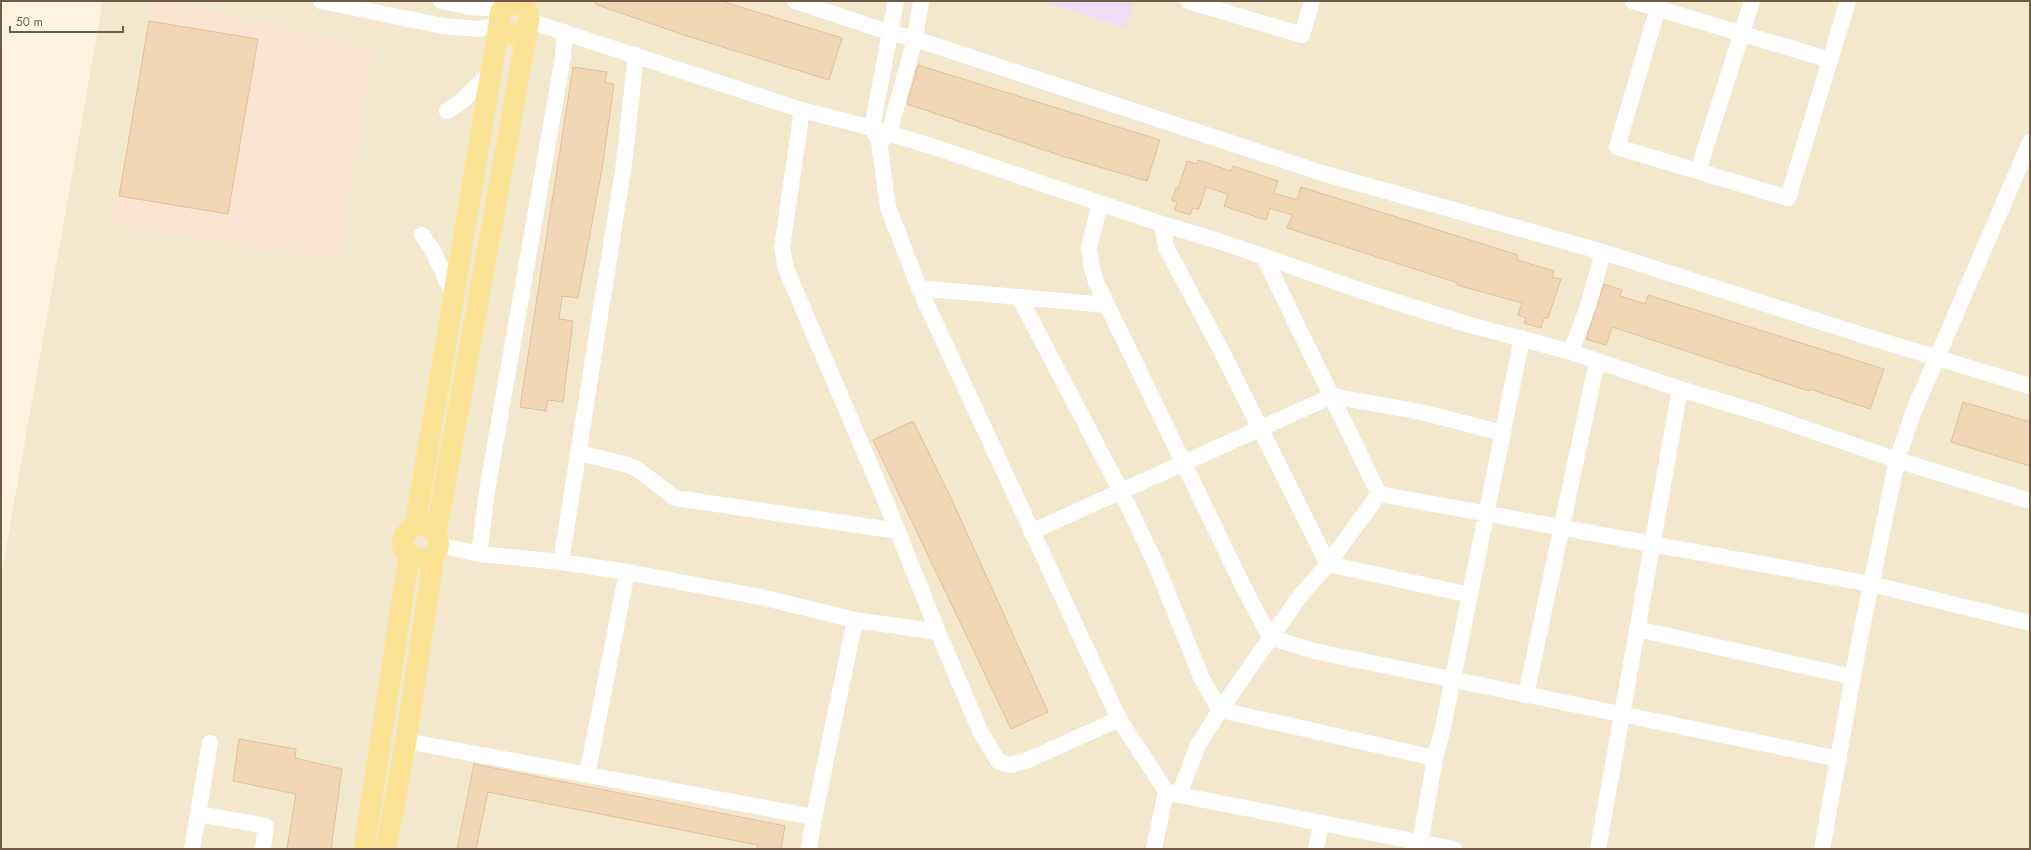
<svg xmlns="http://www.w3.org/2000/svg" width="2031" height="850" font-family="Jost,sans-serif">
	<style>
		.residential { fill: #f3e7cd }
		.commercial { fill: #fce4d2 }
		.education { fill: #f1dcf8 }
		.building { fill: #f1d6b6; stroke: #e4be97 }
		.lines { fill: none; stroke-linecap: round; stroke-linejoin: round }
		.minor { stroke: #fff; stroke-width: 16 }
		.major { stroke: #fbe396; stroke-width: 21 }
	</style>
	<rect width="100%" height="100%" fill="#fcf4df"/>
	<!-- residential -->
	<path class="residential" d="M103 1H2030V849H1V576Z"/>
	<!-- commercial -->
	<path class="commercial" d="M151 1H166L373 49 339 260 112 224Z"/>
	<!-- education -->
	<path class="education" d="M1042 1H1134L1126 28Z"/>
	<!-- building -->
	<path class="building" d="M596 1H721L842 38 829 80 684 35 595 4Z
		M149 21 258 39 228 214 119 196Z
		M918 65 1160 140 1147 181 1065 157 907 104Z
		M573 67 607 72 605 82 614 84 602 169 578 298 562 296 559 319 573 321 563 402 548 400 546 411 520 407Z
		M1198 160 1231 171 1233 166 1278 181 1274 193 1297 200 1301 187 1518 255 1517 260 1554 271 1552 277 1561 279 1548 318H1544L1541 328 1524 323 1526 318 1518 315 1522 303 1457 285 1458 283 1287 228 1292 215 1270 208 1266 220 1224 206 1228 194 1206 187 1199 209 1193 208 1190 215 1175 210 1177 202 1172 200 1176 188 1178 189 1187 161 1197 164Z
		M1604 284 1622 290 1620 296 1645 304 1648 295 1884 369 1870 409 1810 389 1809 391 1612 327 1606 345 1586 339Z
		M1963 402 2030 422V466L1951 442Z
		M913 421 951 498 1048 712 1011 729 873 440Z
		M239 739 296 749 295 758 342 769 331 849H287L296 794 233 781Z
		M474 764 785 826 781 849H757L758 845 488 792 476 849H457Z"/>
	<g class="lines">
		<!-- minor -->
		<path class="minor" d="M321 1 443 26 479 29 499 24
			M441 1 470 7 501 9
			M795 1 891 33 915 39 1322 173 1603 252 1862 335 2030 386
			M896 1 872 128 879 142 888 207 919 288 1119 719 1166 791 1179 795 1454 849
			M1188 1 1302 35 1312 1
			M1633 1 1830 60
			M1658 8 1617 147 1788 198 1848 1
			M529 21 802 110 872 128 934 147 1162 224 1219 241 1371 294 1463 323 1571 352 1680 389 1763 414 1897 460 2030 501
			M802 110 782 247 786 269 886 502 938 632 980 731 998 761 1009 765 1028 760 1119 719
			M447 111 462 101 491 72
			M881 141 889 133 915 39 921 1
			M1698 171 1752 1
			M1100 203 1089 248 1091 264 1096 282 1243 586 1270 637 1314 651 1839 759
			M1162 224 1166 247 1222 352 1328 564 1470 595
			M422 235 432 249 454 296
			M1264 257 1379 494
			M919 288 1106 305
			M1019 297 1121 491 1155 562 1202 679 1220 710 1435 758
			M1571 352 1588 306 1603 252
			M579 453 628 465 637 469 675 498 898 531
			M1379 494 1871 584 2030 623
			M1031 532 1332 396 1421 412 1503 433
			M439 545 479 554 561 562 627 572 765 598 855 620 938 632
			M479 554 487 491 563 57 565 32
			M561 562 624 164 636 55
			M1637 629 1853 677
			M1526 695 1597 361
			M406 741 814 817 855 620
			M587 775 627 572
			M1179 795 1198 745 1220 710 1300 596 1328 564 1379 494
			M198 814 266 826 263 849
			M192 849 210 743
			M809 849 814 817
			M1154 849 1166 791
			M1316 849 1321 824
			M1419 849 1435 758 1442 732 1522 338
			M1598 849 1680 389
			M1822 849 1859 643 1897 460 1913 413 2030 142"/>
		<!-- major -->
		<path class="major" d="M499 19a15 15 0 1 1 30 0a15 15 0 1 1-30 0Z
			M415 526 499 24
			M436 533 427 526C419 525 413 525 407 532 385 561 452 573 436 533L528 26
			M364 849 409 555
			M386 849 406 741 434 555"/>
	</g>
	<!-- border -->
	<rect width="2031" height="850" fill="none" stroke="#725c47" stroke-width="4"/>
	<!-- scale -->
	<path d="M10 26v6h113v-6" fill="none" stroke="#725c47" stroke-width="2"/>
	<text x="16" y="26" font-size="12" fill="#725c47" stroke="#fff8e5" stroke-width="3" paint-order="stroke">50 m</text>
</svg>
